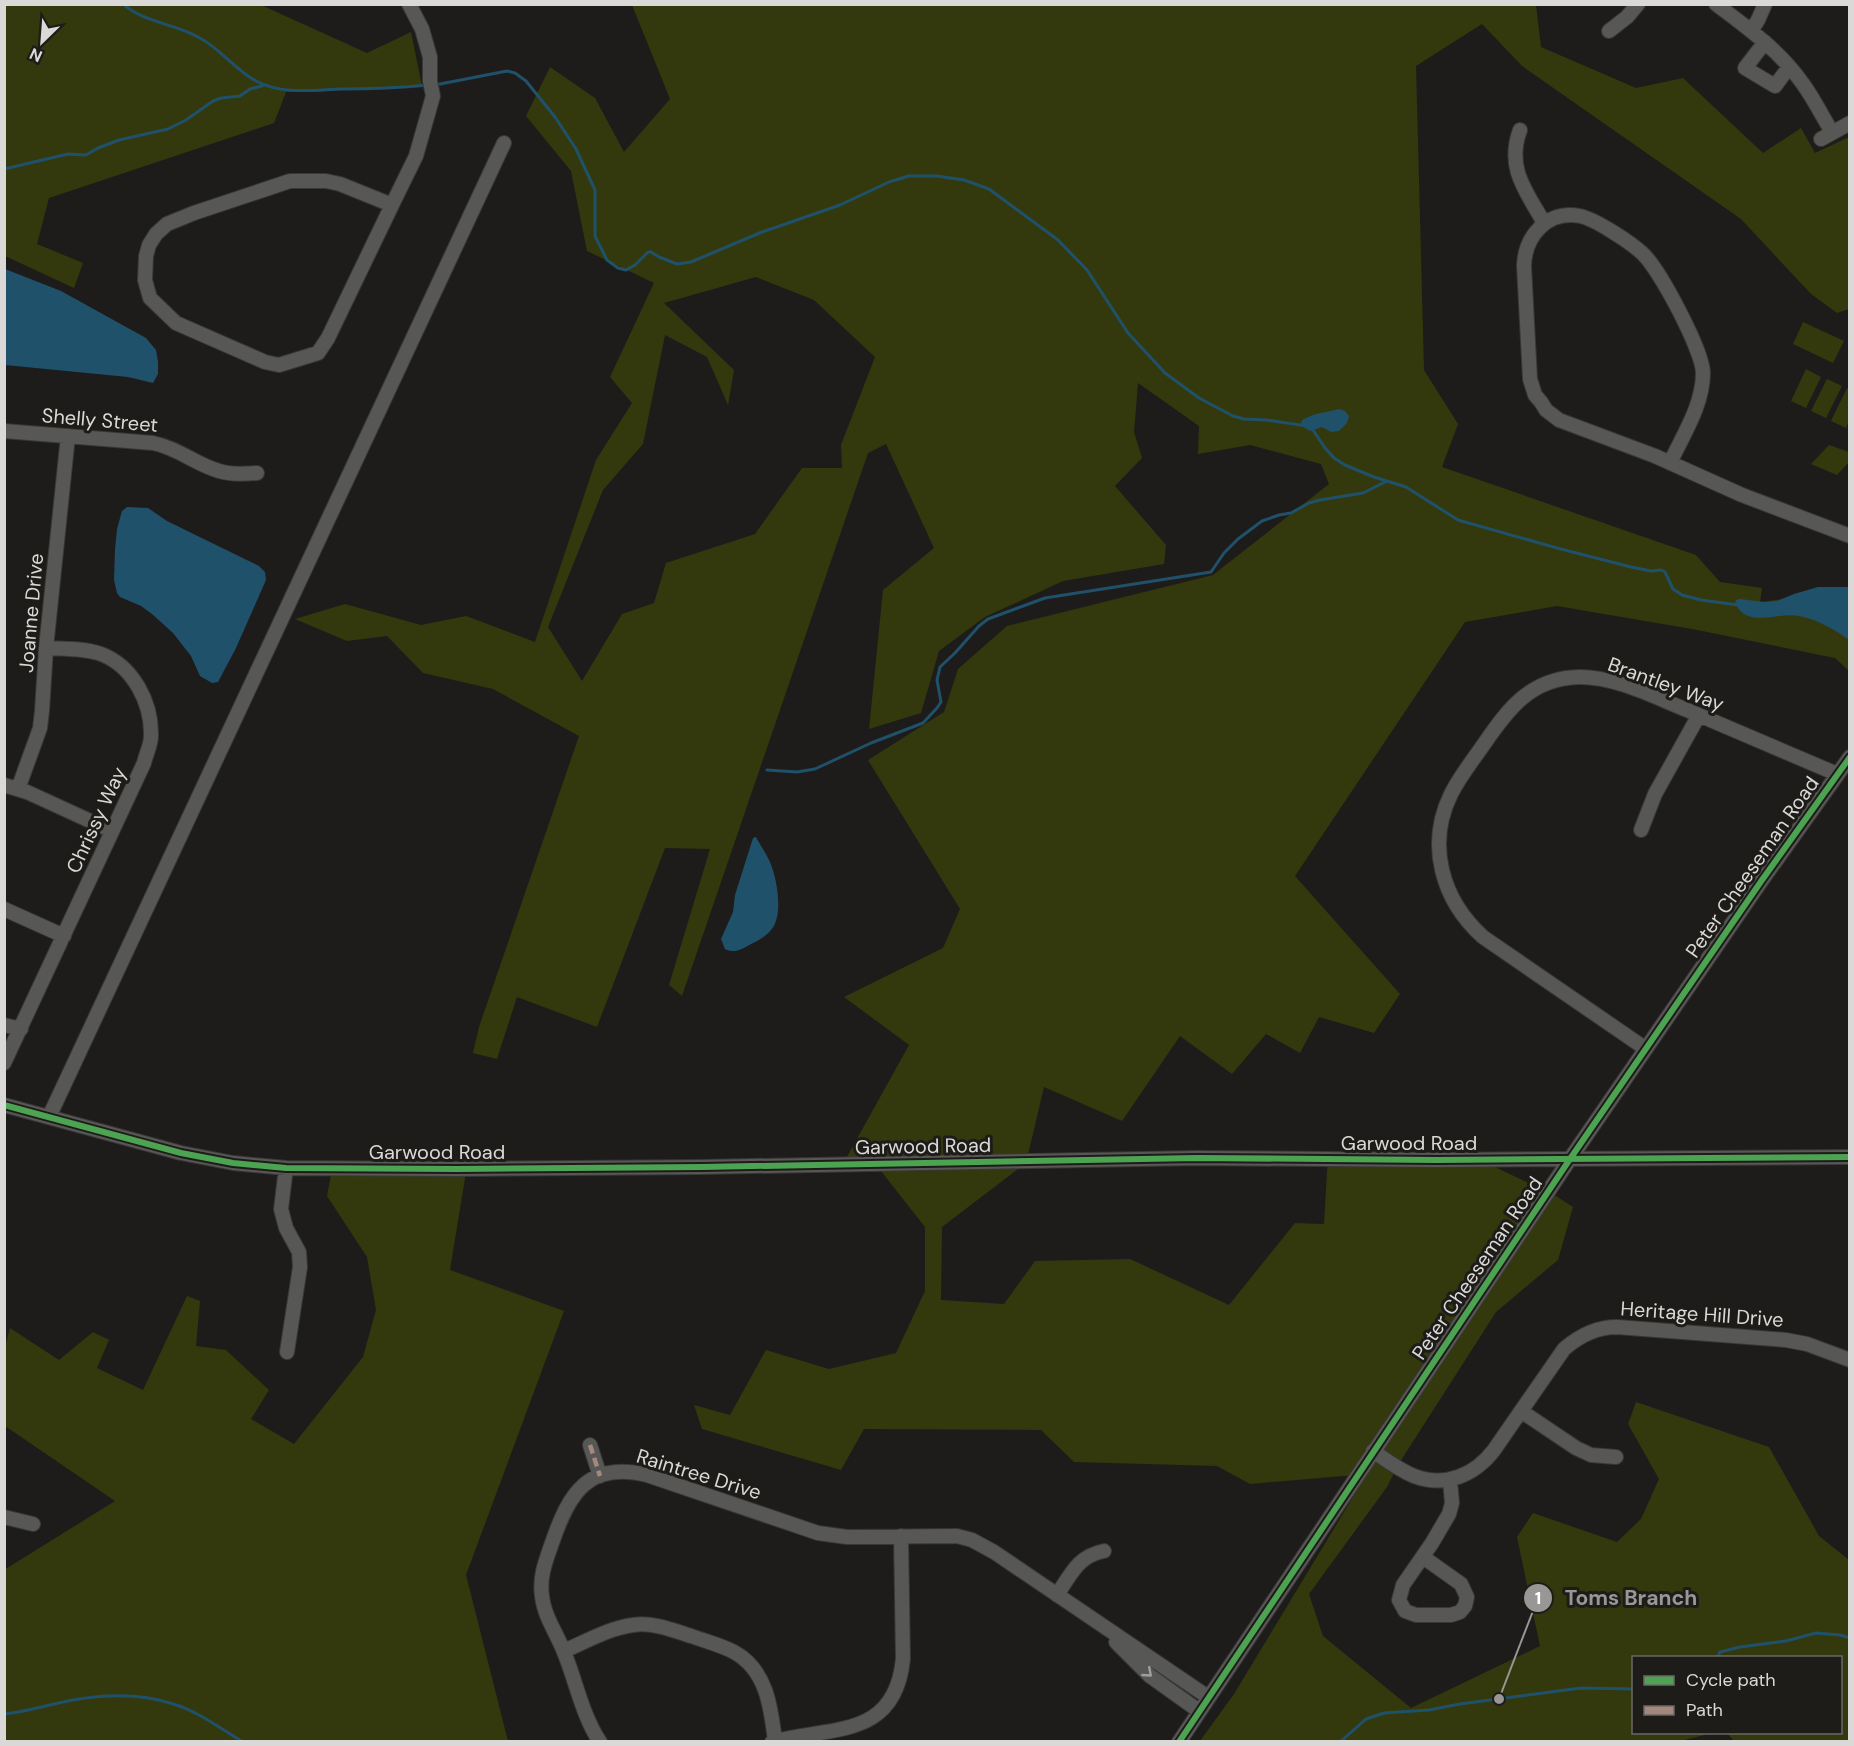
<svg xmlns="http://www.w3.org/2000/svg" width="1854" height="1746" font-family="'DM Sans',sans-serif">
	<style>
		.green { fill: #33390d; fill-rule: evenodd }
		.water { fill: #20516a }
		.lines { fill: none; stroke-linecap: round; stroke-linejoin: round }
		.stream { stroke: #20516a; stroke-width: 3 }
		.minor-casing { stroke: #393837; stroke-width: 16 }
		.minor { stroke: #575756; stroke-width: 14 }
		.quiet { stroke: #a5887d; stroke-width: 4.5; stroke-dasharray: 9 4.5; stroke-linecap: butt }
		.cycleway-casing { stroke: #1e1c19; stroke-width: 10 }
		.cycleway { stroke: #4ca352; stroke-width: 6 }
		.oneway { stroke: #9f9e9d }
		.labels { text-anchor: middle; dominant-baseline: central; stroke-width: 6; stroke-linejoin: round; paint-order: stroke }
		.street-label { font-size: 20px; fill: #dad9d7; stroke: #1e1c19 }
		.leader { fill: none; stroke: #989795; stroke-width: 2 }
		.callout-dot { fill: #989795; stroke: #1e1c19; stroke-width: 2 }
		.mark-label { font-size: 18px; text-anchor: middle; font-weight: bold; fill: #fff }
		.callout-label { font-size: 21px; text-anchor: middle; font-weight: bold; fill: #989795; stroke: #1e1c19; stroke-width: 6; stroke-linejoin: round; paint-order: stroke }
	</style>
	<rect width="100%" height="100%" fill="#1d1c1a"/>
	<!-- green -->
	<path class="green" d="M5 4 261 5 367 53 411 32 422 86 286 92 274 123 49 198 37 244 83 263 74 288 5 256Z
		M632 5H1536L1541 47 1636 88 1683 78 1763 153 1801 128 1815 153 1849 137V309L1837 313 1811 294 1741 219 1522 66 1482 24 1416 66 1424 370 1458 424 1442 467 1696 555 1720 582 1762 588 1760 602 1849 591V671L1835 658 1692 629 1557 606 1465 622 1295 876 1400 994 1374 1033 1319 1017 1300 1053 1266 1034 1232 1074 1180 1036 1122 1121 1044 1087 1026 1163 942 1227 941 1300 1004 1304 1035 1261 1130 1259 1229 1305 1295 1223 1324 1224 1328 1156 1476 1158 1556 1196 1573 1207 1558 1260 1496 1312 1398 1465 1387 1487 1309 1594 1323 1636 1411 1708 1540 1646 1517 1537 1533 1513 1617 1542 1641 1519 1659 1479 1628 1424 1636 1402 1769 1447 1819 1536 1849 1560V1741H1734L1727 1733 1840 1732V1658H1634V1732L1713 1733 1676 1742 1200 1741 1234 1694 1367 1474 1250 1484 1217 1466 1074 1462 1041 1430 864 1429 841 1470 702 1429 694 1405 730 1415 766 1350 829 1369 896 1353 925 1291V1227L877 1166 843 1164 909 1045 844 997 943 948 960 909 868 760 944 712 958 669 1007 626 1213 575 1329 484 1321 464 1250 445 1198 454 1199 426 1138 383 1134 432 1142 458 1115 486 1166 545 1164 564 1063 581 985 617 939 651 921 713 869 729 883 590 934 548 886 444 868 453 682 996 669 985 710 849 665 848 597 1027 517 997 497 1059 473 1053 479 1027 579 736 493 689 423 673 387 636 347 641 295 619 345 604 421 625 466 616 535 642 596 460 632 403 610 377 654 283 587 251 571 171 526 116 550 67 595 98 624 152 670 99ZM756 277 814 300 875 357 841 445 842 468H802L755 534 666 563 654 603 622 614 582 681 548 627 603 490 643 444 665 335 707 357 728 405 734 370 664 303Z
		M1803 322 1844 341 1833 363 1793 344Z
		M1806 369 1821 377 1806 408 1791 401Z
		M1827 379 1842 386 1826 418 1811 411Z
		M1847 388 1849 390V421L1846 428 1831 421Z
		M1829 445 1849 452V462L1837 475 1811 464Z
		M333 1164 467 1166 450 1270 564 1311 466 1575 508 1741H5L4 1570 115 1501 5 1426V1347L10 1328 59 1360 93 1332 109 1340 97 1368 143 1390 187 1296 200 1301 196 1346 226 1350 269 1390 251 1419 294 1444 363 1357 376 1310 367 1257 327 1196Z"/>
	<!-- water -->
	<path class="water" d="M5 269 61 291 146 338 156 350 158 362V374L153 383 128 377 5 365Z
		M1339 409 1345 411 1349 416 1347 423 1339 431 1331 432 1322 427 1310 431 1305 428 1301 423 1302 420C1316 412 1325 413 1339 409Z
		M127 507 148 508 167 521 259 566 265 572 266 580 236 648 218 682 212 683 200 676 191 656 173 633 152 614 141 606 120 597 117 593 114 580 115 549 117 529 122 511Z
		M1818 587H1849V640C1836 630 1816 619 1799 616 1777 612 1747 629 1735 603L1736 600 1740 599 1764 602 1777 601 1794 594Z
		M756 837C760 845 766 853 770 862 777 878 784 916 771 930 766 936 758 941 751 944 743 949 734 954 725 949L721 939 733 912 735 895 753 838Z"/>
	<g class="lines">
		<!-- stream -->
		<path class="stream" d="M123 4C143 22 175 24 198 37 220 48 234 69 256 81 282 95 313 90 341 89 370 89 399 88 428 85
			M435 85 507 71 515 73 526 81 555 117 576 149 595 190V236L607 260 618 268 626 270 635 265 648 252H651L659 257 677 264 691 262 762 232 840 205 889 182 909 176H937L964 180 989 189 1058 240 1087 270 1128 333 1165 373 1199 398 1233 416 1244 419 1266 420 1307 426 1313 430 1325 448 1334 458 1345 465 1374 477 1406 487 1458 520 1557 548 1631 567 1651 571 1661 570 1665 572 1673 589 1682 595 1701 600 1738 605
			M4 169 68 154 86 155 98 148 119 140 168 129 186 120 213 101 221 98 240 96 250 89 262 86
			M767 770 797 772 815 769 871 743 923 723 937 708 941 702 937 680 940 667 955 653 979 626 988 619 1045 598 1211 572 1224 553 1238 539 1262 521 1279 515 1291 513 1309 503 1320 500 1363 493 1387 481
			M1717 1658 1720 1652 1740 1647 1786 1641 1816 1633 1840 1635 1850 1638
			M4 1714C28 1712 49 1704 73 1700 107 1694 140 1693 173 1704 198 1711 221 1729 243 1742
			M1340 1742 1366 1719 1384 1713 1429 1710 1460 1704 1581 1688 1634 1689"/>
		<!-- minor casing -->
		<g class="minor-casing">
			<path id="minor" d="M1716 4C1748 28 1780 51 1803 84 1814 99 1822 116 1832 132
				M1609 31 1627 17 1638 4
				M1751 31 1758 20 1765 4
				M1765 42 1745 68 1775 86 1789 67
				M1520 130C1506 168 1526 191 1544 223
				M1821 139 1850 123
				M290 181H326L340 184 392 205 328 338 318 353 279 365 265 362 176 323 150 298 145 280 146 256 149 245 156 234 167 224 194 213Z
				M392 205 416 156 433 96 430 81V57L422 29 409 4
				M4 431 153 443C178 448 195 464 219 471 231 475 245 474 257 473
				M1670 463C1683 435 1703 405 1703 373 1703 351 1659 268 1642 253 1630 242 1595 219 1580 216 1547 210 1525 236 1524 266L1530 379 1535 395 1541 402 1546 410 1559 420 1655 456 1742 495 1850 536
				M4 785 27 792 112 831
				M18 789 40 728 42 711 46 648 68 436
				M1641 830 1655 794 1699 715
				M4 909 64 936
				M4 1025 21 1029
				M1646 1049 1483 937C1442 900 1426 845 1451 794 1460 776 1473 760 1484 744 1508 709 1531 678 1579 677 1617 677 1652 696 1687 710 1737 731 1787 753 1837 774
				M4 1063 144 763C146 754 151 745 151 736 152 703 133 666 101 654 85 648 63 649 46 648
				M4 1105 181 1153 233 1163 286 1168 457 1169 702 1167 1197 1158 1437 1160 1850 1157
				M49 1117 504 143
				M286 1168 281 1209 286 1228 299 1252 300 1267 287 1352
				M1521 1411 1576 1448 1591 1455 1616 1457
				M590 1445 600 1476
				M1373 1451C1386 1460 1399 1470 1414 1476 1445 1488 1475 1475 1494 1450L1564 1349C1579 1336 1597 1327 1617 1327L1786 1340 1807 1344 1850 1360
				M4 1517 33 1524
				M1423 1557 1461 1584 1467 1597 1465 1606 1460 1612 1451 1615H1416L1405 1611 1399 1600 1403 1585 1432 1543 1449 1514 1452 1503 1450 1480
				M1057 1595C1071 1574 1078 1556 1104 1551
				M1116 1642 1150 1676 1199 1711
				M564 1651C585 1642 609 1628 633 1625 653 1622 672 1630 691 1636 705 1641 721 1645 734 1652 767 1670 771 1708 775 1741
				M600 1742C582 1715 576 1681 564 1652 557 1634 544 1616 542 1596 539 1577 546 1560 552 1543 569 1493 588 1461 647 1475L818 1533 847 1537 957 1536 972 1540 994 1552 1208 1697
				M772 1742C830 1726 895 1740 903 1659L901 1536
				M1179 1742 1570 1159 1762 880 1850 757"/>
		</g>
		<!-- minor -->
		<use href="#minor" class="minor"/>
		<!-- quiet -->
		<path class="quiet" d="M590 1445 600 1476"/>
		<!-- cycleway casing -->
		<g class="cycleway-casing">
			<path id="cycleway" d="M4 1105 181 1153 233 1163 286 1168 457 1169 702 1167 1197 1158 1437 1160 1850 1157
				M1179 1742 1570 1159 1762 880 1850 757"/>
		</g>
		<!-- cycleway -->
		<use href="#cycleway" class="cycleway"/>
	</g>
	<!-- one-way arrows -->
	<defs><path id="oneway-chevron" d="M-2-3.5L2.5 0L-2 3.5" fill="none" stroke-width="1.6" stroke-linecap="round" stroke-linejoin="round" transform="scale(1.5)"/></defs>
	<use class="oneway" href="#oneway-chevron" transform="translate(1148 1673) rotate(41)"/>
	<g class="labels">
		<!-- street labels -->
		<g class="street-label">
			<text transform="translate(100 420) rotate(5)">Shelly Street</text>
			<text transform="translate(31 613) rotate(-85)">Joanne Drive</text>
			<text transform="translate(1666 684) rotate(20)">Brantley Way</text>
			<text transform="translate(96 820) rotate(-65)">Chrissy Way</text>
			<text transform="translate(1752 867) rotate(-55)">Peter Cheeseman Road</text>
			<text x="1409" y="1143">Garwood Road</text>
			<text transform="translate(923 1146) rotate(-1)">Garwood Road</text>
			<text x="437" y="1152">Garwood Road</text>
			<text transform="translate(1477 1268) rotate(-56)">Peter Cheeseman Road</text>
			<text transform="translate(1702 1314) rotate(4)">Heritage Hill Drive</text>
			<text transform="translate(699 1474) rotate(17)">Raintree Drive</text>
		</g>
	</g>
	<!-- callouts -->
	<path class="leader" d="M1499 1699L1538 1598"/>
	<g class="callout-dot">
		<circle cx="1499" cy="1699" r="6"/>
		<circle cx="1538" cy="1598" r="15"/>
	</g>
	<g class="mark-label">
		<text x="1538" y="1604">1</text>
	</g>
	<g class="callout-label">
		<text x="1631" y="1605">Toms Branch</text>
	</g>
	<!-- border -->
	<rect width="1854" height="1746" fill="none" stroke="#dad9d7" stroke-width="12"/>
	<!-- legend -->
	<rect x="1632" y="1656" width="210" height="78" fill="#1e1c19" stroke="#696865" stroke-width="1.5"/>
	<rect x="1644" y="1676" width="30" height="9" fill="#4ca352" stroke="#696865" stroke-width="1.5"/>
	<text x="1686" y="1686" font-size="18" fill="#dad9d7">Cycle path</text>
	<rect x="1644" y="1706" width="30" height="9" fill="#a5887d" stroke="#696865" stroke-width="1.5"/>
	<text x="1686" y="1716" font-size="18" fill="#dad9d7">Path</text>
	<!-- north arrow -->
	<g transform="translate(42 42) rotate(205)" stroke="#1e1c19" stroke-width="4.5" paint-order="stroke">
	<path d="M0-4.5L10 22L0 15L-10 22Z" fill="#dad9d7"/>
	<text y="-9" font-size="16" font-weight="bold" text-anchor="middle" fill="#dad9d7">N</text>
	</g>
</svg>
